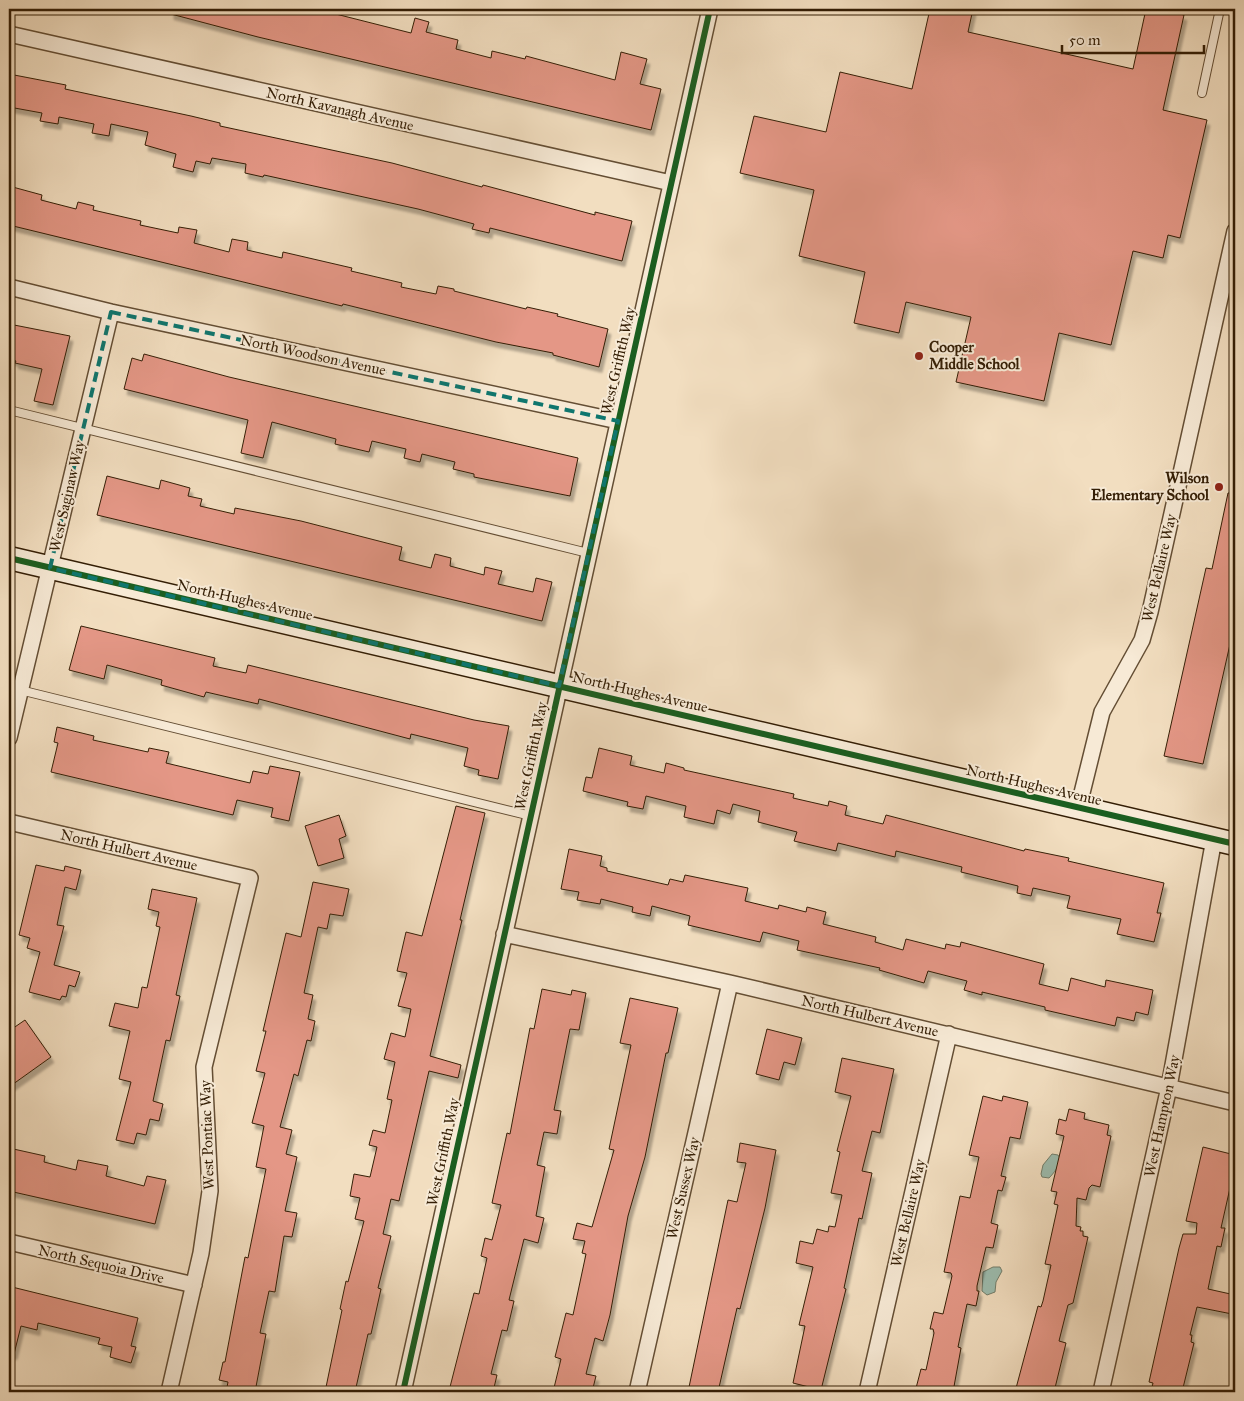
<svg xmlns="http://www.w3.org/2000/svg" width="1244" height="1401" font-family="'IM FELL Great Primer',serif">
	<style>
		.water { fill: #9cbcae; stroke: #727d6a }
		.building { fill: #e49786; stroke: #341e05; filter: url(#shadow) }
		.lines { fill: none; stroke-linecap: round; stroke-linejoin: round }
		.lane-casing { stroke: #644e34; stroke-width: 10 }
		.street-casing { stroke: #644e34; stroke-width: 18 }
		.secondary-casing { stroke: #341e05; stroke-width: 25 }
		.lane { stroke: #f7ead6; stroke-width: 8 }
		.street { stroke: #f7ead6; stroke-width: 15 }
		.secondary { stroke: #f7ead6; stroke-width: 22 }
		.cycleway-casing { stroke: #f7ead6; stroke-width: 9 }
		.cycleway { stroke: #1b5e20; stroke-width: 6 }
		.marked { fill: none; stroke: #0f766e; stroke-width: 4; stroke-dasharray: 10 6; stroke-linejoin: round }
		.poi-dot { fill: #8f2418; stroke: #f7ead6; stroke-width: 2 }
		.labels { text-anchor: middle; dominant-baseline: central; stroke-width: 4; stroke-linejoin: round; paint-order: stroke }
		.street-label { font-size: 15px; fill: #341e05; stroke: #f7ead6 }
		.poi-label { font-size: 15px; font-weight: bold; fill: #341e05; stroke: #f7ead6; text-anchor: start }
	</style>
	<defs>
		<filter id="shadow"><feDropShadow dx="3" dy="5.5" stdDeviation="1" flood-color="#0004"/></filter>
	</defs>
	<rect width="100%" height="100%" fill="#f2dec0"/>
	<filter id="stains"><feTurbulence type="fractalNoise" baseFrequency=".004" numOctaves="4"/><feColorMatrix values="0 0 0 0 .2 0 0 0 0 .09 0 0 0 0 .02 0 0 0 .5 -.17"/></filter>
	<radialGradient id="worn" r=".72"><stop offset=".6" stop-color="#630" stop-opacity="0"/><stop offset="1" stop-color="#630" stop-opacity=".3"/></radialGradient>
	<!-- water -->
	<path class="water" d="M1052 1154 1058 1155 1061 1160C1059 1166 1054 1173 1049 1178L1042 1177 1041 1174 1043 1165Z
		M993 1267H1000L1002 1271 996 1282 995 1292 987 1295 982 1291 983 1272Z"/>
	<!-- building -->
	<path class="building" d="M171 9H316L411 33 415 18 429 22 426 32 458 40 456 49 491 58 492 51 525 59 526 56 615 80 621 52 647 59 640 84 661 89 651 130 258 37 171 14Z
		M930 9H973L968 32 1133 69 1146 9H1157L1184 15 1163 110 1207 120 1180 238 1168 235 1163 258 1133 251 1111 345 1059 333 1044 401 956 382 971 317 906 302 899 333 854 323 865 272 799 256 814 190 740 173 754 116 826 132 840 72 912 89Z
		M9 74 66 85 65 89 191 116 220 123V126L392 163 482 187 483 185 595 215V212L632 221 622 261 490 228 489 233 472 229 474 224 418 209 264 175 263 177 245 173 246 164 212 158 210 164 196 161 193 172 173 167 176 154 145 145 148 132 111 124 109 136 92 133 94 124 59 117 58 124 40 121 42 113 9 107Z
		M9 186 42 195 41 200 76 209 78 202 94 206 93 210 141 221 140 225 178 233 179 227 197 230 194 243 229 252 232 239 248 242 247 250 282 258 283 252 352 268 351 271 402 283 401 287 436 294 438 286 454 289V291L526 309 527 307 558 314 557 316 608 329 599 367 553 355V353L496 342 343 304 342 306 9 225Z
		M9 324 70 336 53 405 34 401 42 369 15 363 16 361 9 359Z
		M144 354 229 377 578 458 570 496 474 477V474L453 469 455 462 422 454 420 462 404 458 406 449 372 441 369 452 335 444 336 439 272 422 263 458 241 453 248 420 124 389 132 358 142 361Z
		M107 476 159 489 161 480 190 488 188 496 202 499 200 506 234 514 235 508 301 521 402 547 399 560 431 568 435 554 451 558 450 566 484 575 485 567 502 571 498 584 533 592 536 578 552 582 542 621 97 515Z
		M1228 493H1235V622L1203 764 1164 756 1206 568 1212 569Z
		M81 626 215 658 213 666 246 673 248 665 474 720 509 726 498 779 478 775 479 770 464 766 468 748 411 734 410 739 259 699 258 704 206 692 204 697 161 685 162 680 107 665 104 679 69 670Z
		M57 727 94 736 93 740 148 752 149 748 169 752 166 763 250 783 253 771 268 774 270 766 300 772 289 821 271 817 273 808 237 800 233 815 51 772 58 743 54 742Z
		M599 748 632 756 630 765 664 773 666 763 684 768V770L794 794 793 798 828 806 829 801 847 806 845 815 883 824 886 815 1024 851 1025 849 1069 858 1068 861 1164 883 1157 913H1161L1154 942 1117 934 1121 919 1067 908 1070 896 1033 888 1031 896 1017 893 1018 886 961 872 962 867 896 851 895 857 838 843 836 851 794 841 797 832 758 822 760 811 733 804 730 814 717 810 714 824 684 817 686 806 646 796 643 809 627 806 628 802 583 791 586 777 592 778Z
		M456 806 485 813 460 920H462L430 1056 461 1065 458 1078 429 1071 399 1201 391 1199 383 1234 391 1236 378 1288 381 1289 371 1334H368L355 1392H325L342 1310 340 1309 346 1281 348 1282 364 1221 355 1219 360 1198 350 1196 354 1174 370 1177 377 1147 369 1145 373 1130 385 1133 392 1100 387 1099 395 1062 384 1059 391 1033 405 1037 411 1009 398 1006 407 973 397 971 406 932 422 936Z
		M339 815 346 836 339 839 344 858 318 866 305 826Z
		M569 849 602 856 600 866 607 868V871L668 885 670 879 683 882 685 875 748 888 745 901 778 909 779 905 806 912 807 907 826 912 823 924 876 937 875 942 903 950 906 939 945 949 946 944 960 947 961 942 1044 964 1039 984 1068 991 1071 978 1105 987 1106 980 1153 990 1148 1015 1136 1012 1134 1021 1117 1017 1115 1026 1045 1010V1007L982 992V995L964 990 967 981 928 971 924 983 879 970 880 968 797 950 799 941 763 932 760 942 688 925 690 916 652 906 650 916 632 912 633 907 601 899 600 904 577 900 579 892 561 889Z
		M36 865 64 871 65 866 81 870 76 890 65 887 57 925 64 926 54 965 80 972 75 987 69 985 66 997 62 996 60 1000 29 992 40 952 27 948 30 938 19 935Z
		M313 882 349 889 343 916 330 914 327 929 318 927 304 993 313 995 308 1019 315 1021 311 1041 307 1040 298 1076 294 1074 280 1127 292 1130 286 1154 297 1157 285 1211 297 1213 292 1237 284 1236 275 1292 269 1291 260 1333 266 1334 255 1392H226L228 1382 219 1380 223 1362H225L245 1257 248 1258 266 1169 256 1167 264 1126 252 1123 265 1073 256 1071 266 1031H263L286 933 301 937Z
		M152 889 197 898 176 995 180 996 170 1041 166 1040 153 1101 163 1104 159 1121 150 1119 146 1135 137 1133 134 1144 116 1140 131 1082 119 1079 130 1031 109 1026 115 1003 138 1008 142 987 147 988 160 927 156 926 159 912 148 909Z
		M542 989 571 995 572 990 586 993 579 1030 570 1029 554 1110 561 1111 557 1134 544 1132 537 1165 545 1167 536 1216 544 1218 538 1243 524 1239 509 1300 514 1301 507 1331 502 1330 491 1374 497 1375 493 1392H470L450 1387 474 1293 479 1294 487 1258 481 1256 485 1238 492 1240 501 1205 492 1203 507 1133 510 1134 530 1028 534 1029Z
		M630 998 678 1008 668 1053H666L645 1157 628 1216 610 1315 603 1341 595 1338 586 1374 596 1376 592 1392H553L561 1359 555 1357 566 1313 573 1315 586 1254 582 1253 585 1241 573 1239 577 1223 592 1227 614 1150 609 1149 631 1045 620 1043Z
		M25 1020 51 1057 9 1087V1031Z
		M767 1029 802 1038 795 1065 784 1062 779 1080 756 1074Z
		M842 1058 894 1069 880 1133 872 1131 862 1171 872 1173 862 1219 859 1218 844 1288 846 1289 821 1390 793 1383 805 1326 799 1325 813 1267 796 1263 800 1241 813 1244 817 1229 828 1232 829 1226 835 1227 842 1195 831 1193 840 1152 837 1151 851 1096 835 1092Z
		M983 1096 1002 1101 1003 1096 1028 1102 1020 1139 1010 1137 1001 1176 1006 1177 1002 1191 998 1190 991 1223 998 1225 993 1248 986 1247 977 1286V1291H979L976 1306 967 1304 958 1347 961 1348 953 1392H915L921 1369 926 1370 934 1333 933 1329H930L934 1312 943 1314 952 1276 951 1273 944 1272 960 1196 970 1198 979 1157 969 1155Z
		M1069 1109 1085 1113 1084 1119 1109 1125 1107 1135 1111 1136 1100 1187 1092 1185 1089 1188 1086 1200 1077 1198 1076 1226 1081 1227 1080 1231H1083V1236L1088 1237 1073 1303 1068 1305 1059 1341 1066 1343 1054 1392H1015L1038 1306 1041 1307 1043 1301 1051 1265 1045 1264 1058 1205 1054 1204 1057 1192 1051 1191 1064 1136 1056 1134 1059 1119 1066 1121Z
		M740 1143 776 1150 765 1208 740 1309 737 1308 718 1392H688L728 1200 737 1202 746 1163 737 1162Z
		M1203 1147 1235 1155V1189L1230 1188 1221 1228H1225L1221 1247 1217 1246 1208 1289 1235 1295 1232 1314 1197 1307 1190 1335H1192L1191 1342 1194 1343 1182 1392H1151L1153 1383 1149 1382 1179 1248 1183 1234H1196L1197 1223 1186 1221Z
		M9 1148 45 1156 44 1162 76 1170 78 1160 108 1166 106 1176 144 1186 147 1176 166 1180 155 1224 9 1191Z
		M12 1287 138 1318 131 1346 136 1347 131 1363 110 1357 112 1347 98 1344 100 1338 38 1323 37 1330 21 1326 14 1354H9V1299Z"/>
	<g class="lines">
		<!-- lane casing -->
		<g class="lane-casing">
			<path id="lane" d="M1202 93 1220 9
				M9 410 588 553
				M20 690 531 816"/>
		</g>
		<!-- street casing -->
		<g class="street-casing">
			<path id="street" d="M9 34 671 183
				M9 287 111 312 618 421
				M9 738 111 312
				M1078 809 1102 712 1142 640 1150 612 1235 231
				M9 822 250 878 204 1067 210 1191 201 1253 169 1392
				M504 934 730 983 1235 1103
				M9 1242 194 1285
				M403 1392 710 9
				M637 1392 730 983
				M867 1392 949 1034
				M1101 1392 1169 1087 1214 839"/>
		</g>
		<!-- secondary casing -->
		<g class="secondary-casing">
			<path id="secondary" d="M9 558 1235 844"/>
		</g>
		<!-- lane -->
		<use href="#lane" class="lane"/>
		<!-- street -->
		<use href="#street" class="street"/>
		<!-- secondary -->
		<use href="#secondary" class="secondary"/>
		<!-- cycleway casing -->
		<g class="cycleway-casing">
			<path id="cycleway" d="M9 558 1235 844
				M403 1392 710 9"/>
		</g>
		<!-- cycleway -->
		<use href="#cycleway" class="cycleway"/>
	</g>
	<!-- marked area -->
	<path class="marked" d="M111 312 618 421 559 686 50 568Z"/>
	<!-- markers -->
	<g class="poi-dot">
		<circle cx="919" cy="356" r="5"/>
		<circle cx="1219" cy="487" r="5"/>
	</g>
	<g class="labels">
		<!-- street labels -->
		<g class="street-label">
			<text transform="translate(340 109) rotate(13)">North Kavanagh Avenue</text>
			<text transform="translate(313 355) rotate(12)">North Woodson Avenue</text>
			<text transform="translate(618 361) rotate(-77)">West Griffith Way</text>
			<text transform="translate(67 496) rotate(-77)">West Saginaw Way</text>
			<text transform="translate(1159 568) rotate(-77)">West Bellaire Way</text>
			<text transform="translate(245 600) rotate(13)">North Hughes Avenue</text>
			<text transform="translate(640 692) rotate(13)">North Hughes Avenue</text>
			<text transform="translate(531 756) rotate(-78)">West Griffith Way</text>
			<text transform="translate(1034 785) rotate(13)">North Hughes Avenue</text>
			<text transform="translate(129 850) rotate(13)">North Hulbert Avenue</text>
			<text transform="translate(870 1016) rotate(13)">North Hulbert Avenue</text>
			<text transform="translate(1162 1116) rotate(-78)">West Hampton Way</text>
			<text transform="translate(207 1135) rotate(-92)">West Pontiac Way</text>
			<text transform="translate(443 1152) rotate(-78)">West Griffith Way</text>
			<text transform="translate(683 1188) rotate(-77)">West Sussex Way</text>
			<text transform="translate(908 1213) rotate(-77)">West Bellaire Way</text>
			<text transform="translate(101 1264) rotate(13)">North Sequoia Drive</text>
		</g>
		<!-- poi labels -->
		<g class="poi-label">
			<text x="929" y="347">Cooper<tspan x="929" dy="17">Middle School</tspan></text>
			<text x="1209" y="478" text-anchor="end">Wilson<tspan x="1209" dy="17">Elementary School</tspan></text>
		</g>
	</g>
	<!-- margin -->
	<rect width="1244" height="1401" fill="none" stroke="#f2dec0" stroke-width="30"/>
	<rect x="10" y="10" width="1224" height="1381" fill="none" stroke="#341e05" stroke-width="2.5"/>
	<rect x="15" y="15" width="1214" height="1371" fill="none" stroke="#341e05"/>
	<!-- scale -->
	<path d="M1062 45v8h142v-8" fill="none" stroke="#341e05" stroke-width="2.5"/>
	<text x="1069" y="45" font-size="15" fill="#341e05" stroke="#f7ead6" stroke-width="4" paint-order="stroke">50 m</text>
	<rect width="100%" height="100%" filter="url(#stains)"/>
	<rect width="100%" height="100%" fill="url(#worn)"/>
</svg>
